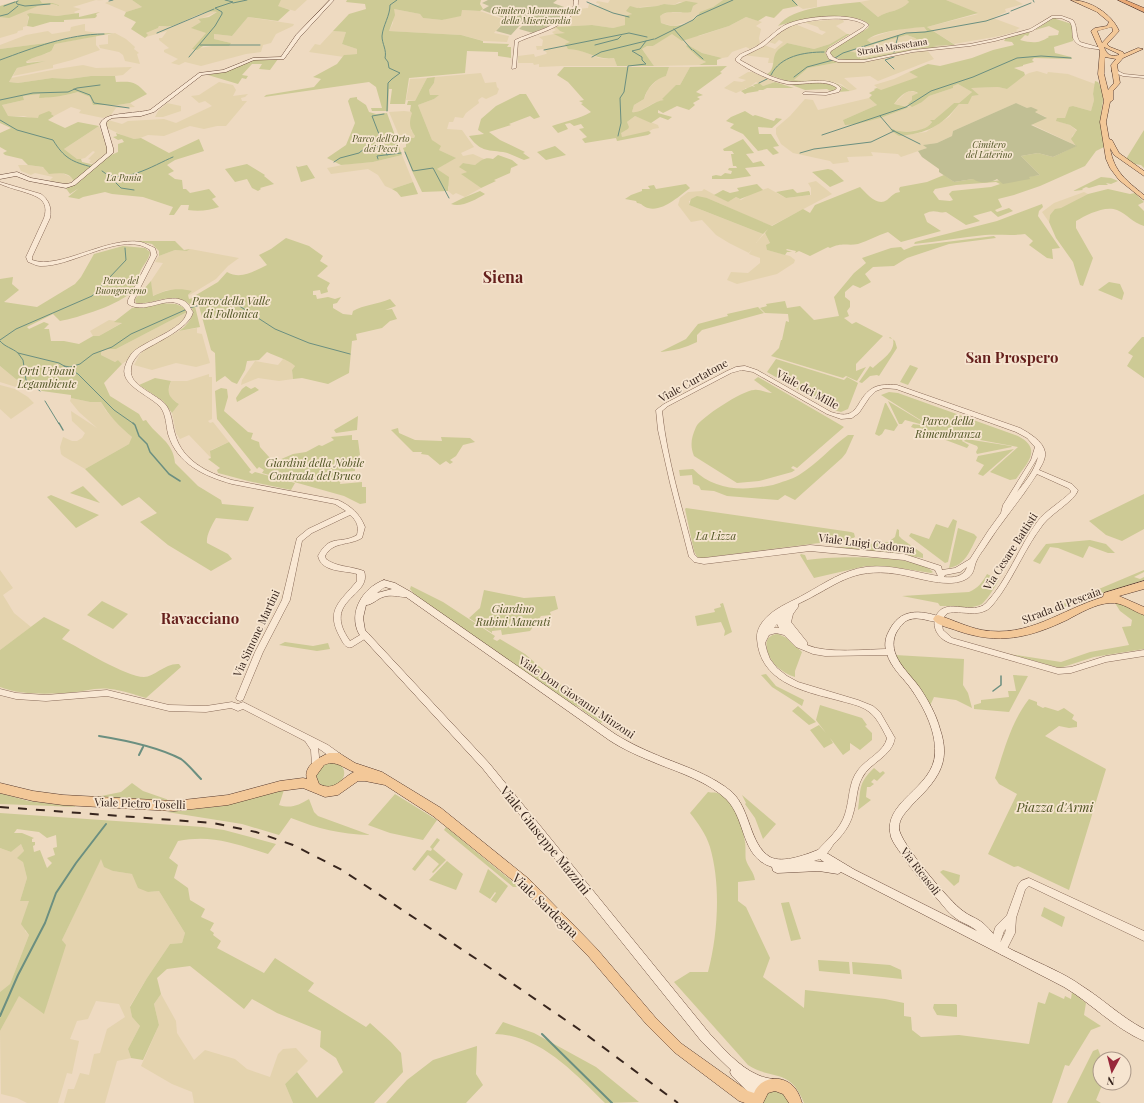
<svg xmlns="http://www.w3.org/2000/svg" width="1144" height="1103" font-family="'Playfair Display',serif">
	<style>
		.farmland { fill: #e4d3ae }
		.green { fill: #cdca95; fill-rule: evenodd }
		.cemetery { fill: #c1bf94 }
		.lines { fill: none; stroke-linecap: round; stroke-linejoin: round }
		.stream-far2 { stroke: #6b8f80; stroke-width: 1 }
		.stream-far1 { stroke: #6b8f80; stroke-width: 1.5 }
		.stream { stroke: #6b8f80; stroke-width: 2 }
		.tertiary-casing { stroke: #886a58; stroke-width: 1 }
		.secondary-casing { stroke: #6a4b3b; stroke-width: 1 }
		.primary-casing { stroke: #56392d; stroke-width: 1 }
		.trunk-casing { stroke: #56392d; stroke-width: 1 }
		.tertiary { fill: #f9e8d4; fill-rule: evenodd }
		.secondary { fill: #f9e8d4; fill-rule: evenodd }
		.primary { fill: #f3c898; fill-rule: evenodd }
		.trunk { fill: #eaa974; fill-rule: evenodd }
		.rail { stroke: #37251d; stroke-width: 2; stroke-dasharray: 9 9; stroke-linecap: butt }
		.labels { text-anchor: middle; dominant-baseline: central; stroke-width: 3.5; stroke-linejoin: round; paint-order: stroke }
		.far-park-label { font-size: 9px; font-style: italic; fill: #505423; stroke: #f6e5d0 }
		.far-street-label { font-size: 9px; fill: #37251d; stroke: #f6e5d0 }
		.park-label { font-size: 11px; font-style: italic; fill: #505423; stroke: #f6e5d0 }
		.street-label { font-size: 11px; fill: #37251d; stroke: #f6e5d0 }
		.near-park-label { font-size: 13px; font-style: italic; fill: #505423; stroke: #f6e5d0 }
		.near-street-label { font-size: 13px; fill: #37251d; stroke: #f6e5d0 }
		.district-label { font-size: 15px; font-weight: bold; fill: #651f1c; stroke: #f6e5d0 }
		.far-town-label { font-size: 16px; font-weight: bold; fill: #651f1c; stroke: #f6e5d0 }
	</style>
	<rect width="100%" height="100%" fill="#eedac1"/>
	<!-- farmland -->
	<path class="farmland" d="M40 0H99L104 1 96 0 73 7 81 9 74 12 76 14H73L57 16 29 13 27 26 23 27V30L18 31 17 33 0 38V17H8L38 6 52 4 60 6 53 3H42Z
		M112 0H132L142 7 126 12 105 3Z
		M281 0H307L295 11 277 6Z
		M610 0H723L693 21 673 26 661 23 659 16 663 14 670 12 681 13 697 3 679 2 674 5 664 4 657 6 640 7 629 16 626 25 613 28 592 25 557 27 567 33 555 34 571 42 568 49H577L599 58 607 59 614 58 617 66H562L539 67V64L534 65 533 63H518V56L534 54 535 57 546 54 547 53 543 49 537 50 536 46H542L543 40 539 37 554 34 552 32 556 30 551 28 573 15 577 9 588 8 589 4 598 6 600 4 596 3 597 1 608 3Z
		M794 0H817V7L803 9 798 6Z
		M870 0H907L909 2 904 8 886 13 878 17 860 2Z
		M946 0H1015L1023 4 1005 9 1006 12 993 18 1020 28 1016 30 1018 31 1000 36 954 44 927 27 978 14Z
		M394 9 420 14 423 18 442 20 452 17 462 10 480 11 505 20 494 33 509 36 507 42 484 41 461 35 389 31 393 23Z
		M213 10 217 12 198 20 202 22 192 28 207 33 193 49 231 43 214 39V34L232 36 248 17 294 24 293 26 276 34 271 43 263 45 261 52 246 54 201 66 185 62 179 65 171 63 178 59 164 52V50L169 48 159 40V38H162L167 31 146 37V33L158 28 159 26 171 27Z
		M746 17 762 22 756 26 761 29 759 38 760 44 750 49 746 47 732 52 728 57 722 58 702 53 688 45 700 59 706 62 699 65 654 66 642 49 647 46H653L672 33 699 36 729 26Z
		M829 20H843L844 22 836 26 847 34 830 44 814 49 787 43 777 51 773 63H768L769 58 743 55 757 50 764 45 775 49 783 42 779 40 775 44 769 42 783 30 795 24 822 35 826 32 820 30 818 27 803 22Z
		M84 24H85V31L97 33 46 43 0 49V45L26 35 48 31 52 34 70 31 71 27Z
		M924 27 927 31 905 33 871 43 867 40V39L888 32 907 28Z
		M333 31 346 32 342 44 357 49V54L345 55 344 57 309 52 315 44 320 45Z
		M115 33 126 39 135 47 134 49 139 53 137 54 140 64 125 61 123 55 119 52 100 48 99 45 108 44V35Z
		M907 35 915 38 926 46 860 59 848 51Z
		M96 36V45L100 50 72 60 53 65V68L13 76 17 68 46 61 26 62 34 57 48 53 52 50 55 44Z
		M927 50 934 59 878 81 870 76 844 78 857 89 850 91 841 84 825 80H794L808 68 840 62H863Z
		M83 65 96 68 132 67 123 75 115 76H91L69 79 52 78 18 83 9 82 11 78 57 69Z
		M669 67H690L680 85 664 100 654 103 636 113 632 112 634 105 644 99 648 89 660 77 666 76Z
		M1037 71 1047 74 1048 72 1068 74 1095 84 1093 94 1094 100 1091 111 1073 106 1065 118H1058L1057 121 1070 125 1077 131 1072 136 1077 146 1031 124 1046 117 1016 103 953 131 952 136 937 143 924 145 927 148 901 157 898 154 871 152 873 156 847 157 849 162 833 164 830 161 793 153 781 144 776 134V128L790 116 805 99 813 100 818 110 869 98 877 105 843 120H871L907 108 905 106 894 104 905 93 910 91 916 92 922 102 929 96 953 88 952 86 958 84 972 92 959 103H954L934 120H932L931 125 922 130 900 132 893 129 899 136 926 132 949 117 959 104 972 96 979 95 970 88 998 87 1007 89 1021 77 1029 73Z
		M748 72H752L775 82 763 86 756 82 748 88H745V89L736 93 724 88 734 81 742 82 746 80 738 78Z
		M909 72 919 77 881 91 874 85 894 79Z
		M481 73 485 83 496 82 497 87 499 89 497 94 486 99 482 97 478 100 479 103 466 113 463 118 455 117 453 122H449L447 129 462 130 474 147 461 153 463 156 473 154 484 159 475 165 463 163 467 172 462 174 481 188 465 197 456 193 453 195 448 191 449 187 437 169 455 158 439 150 432 140 418 105 434 99 438 95 430 96 429 90 434 83 435 77Z
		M427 78 415 101 406 100 410 79Z
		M219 82 233 85 236 90 233 96 248 94 245 97 241 98 242 101H247L226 126H217L204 129 190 126 164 136 148 135 140 138 134 139 124 136 107 128 106 123 108 120 122 124 128 121 164 119 176 123 212 106 205 101 199 103 191 96 199 95Z
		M78 92 90 97 118 105 130 103 135 107 116 108 111 115 103 118 79 113 81 110 71 107 54 116 51 114 35 119 24 116H7L2 105 24 100 23 96 40 94 45 98 54 96 67 95Z
		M167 103 181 106V111L163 117H155L158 111Z
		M404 111 413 112 411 130 415 136 414 138H400L389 112Z
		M635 116 658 125 659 128 653 129 646 133 622 137 620 133 628 129 627 122Z
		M99 126 108 150 107 153 95 165 89 162 91 160 88 159 95 152 93 151 85 158 81 159H77L64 149Z
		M402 155 413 182 392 189 385 186 378 175 368 169 331 174 327 168 348 164 373 162Z
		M18 165H28L42 167 56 173 60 172 73 178 74 181 64 185 49 181 53 177 35 173 31 175 21 171Z
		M816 181 832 194 771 226 707 198 689 201V205L699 209 763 234 756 243 765 233 770 243 767 250 790 256 795 260 794 263 777 274 737 284 727 280 731 272 748 273 760 263V258L749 254 752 249 749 253 729 243 716 235 702 220 691 222 678 205 680 198 688 192 702 191 704 189 728 202 736 197 741 200 752 193 768 188 786 198 811 195V188L808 183Z
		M1084 192 1088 194 1050 215 1049 222 1042 212 1054 203Z
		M190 249 239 258 228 266 216 279 188 296 192 291 167 290 152 296 151 281 163 263 155 262 159 256 175 250 187 251Z
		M187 312V316L179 325 138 348 129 359 122 364 118 360 115 362 101 355V352L107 349H116Z
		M109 320 123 322 99 336H93L90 331Z
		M197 328V333L202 334 210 363 196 367 176 363 152 370 134 365 140 354 148 347 179 331Z
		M283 359 288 360 295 366 292 370 293 379 279 381 258 378 241 385 242 380 255 361 278 365Z
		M0 366 23 385 19 388 0 382Z
		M209 374V377H212V419L208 421 210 423 213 422 229 442 211 450V458L189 435 180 439 176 433 172 413 179 404 171 398 168 392 171 381H187Z
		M0 385 15 389 28 397 34 403 11 419 0 409Z
		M71 398 90 402H101L106 411 124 430 132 437V440L129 444 85 469 63 456 61 454 60 447 63 437 72 441H77L82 438 85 433 72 421 71 411 97 428 79 412 70 401Z
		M0 570 13 588 3 595 14 613 31 627 0 650Z
		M21 844 24 851 23 862 27 878 20 901H29L25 931 29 935 10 984 0 992V848L11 852Z
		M101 858 113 871 132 874 148 892 159 891 185 933 182 943 170 944 147 978 130 1006 132 1017 140 1026 128 1049 131 1058 117 1061 105 1103H64L68 1089H74L80 1073 89 1075 94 1054 100 1053 107 1029 125 1017 119 1004 96 1001 88 1019 77 1021 70 1039 79 1041 72 1074 67 1073 58 1103H27L17 1098 1 1094 0 1031 19 995 44 1013 65 945 62 940Z
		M161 994 176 1021 177 1033 194 1060 205 1050 235 1059 247 1069 270 1077 278 1054 283 1049 296 1048 308 1061 285 1084 293 1103H194L192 1092 172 1084 141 1066 159 1025 154 1004Z"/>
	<!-- green -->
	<path class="green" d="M19 0H40L42 3H53L61 6 52 4 38 6 9 18 0 17V6Z
		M132 0H281L278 6 290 10 278 21 248 17 232 36 214 34V39L231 43 229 46H203L197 50 192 49 206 33 191 28 201 22 198 19 209 17 217 12C206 8 184 23 172 26 168 27 163 26 159 26L158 28 146 33 148 35 145 38 131 29 136 22 124 16 126 12 142 7Z
		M347 0H481L480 4 483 9 480 11 462 10 461 16 442 20 423 18 420 14 394 9 395 15 389 31 461 35 483 41V43L509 44 507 47H511V58L498 56V52L467 51 465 73 409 78 405 104H390L392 89H389L388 111H372L371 108H382L376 87 369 82 264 97 266 95 314 87 321 79 313 77 337 64 344 55 357 54V49L342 44 346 32 333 31 349 14 366 9 365 4 346 2Z
		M723 0H794L798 6 783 9 774 18 766 16 758 21 746 17 729 26 682 41 672 34 653 46H647L642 49 654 66H617L614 58C597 61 585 49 568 49L565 44 570 42 554 34 565 33 560 31 556 27 592 25 613 28 625 25V16L632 14 626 11 630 6 637 8 657 6 664 4 674 5 686 1 698 3 693 6 691 12C680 14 668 9 660 16L661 23C665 24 670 26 673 26 683 26 697 21 700 12L713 7Z
		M907 0H946L978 13 927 27 955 45 933 46 943 47C933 48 923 48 912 50 889 54 852 68 830 55V51L868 28 869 25C858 9 794 20 778 26 793 6 836 5 860 2L878 17C889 10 900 12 909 2ZM924 27 927 31 905 33 871 43 867 40C876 31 911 28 924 27ZM907 35 915 38 926 46 860 59 861 54 849 51Z
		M100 12 96 14 97 16 95 18 64 20V22H50L33 27 27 26 29 17 27 14 30 13 57 16 79 13V17Z
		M1053 18H1056V19L1072 24 1073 41 1054 47 1055 53 1071 57 1072 59 1034 58 1032 60 1034 62 1023 65V66L1014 68 1024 72 1025 75 1007 89 998 87 971 88 979 95 972 96 968 104H959C941 127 927 133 899 136L890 130 893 129C901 134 927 132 932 122L930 120H934L954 103H959L972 92 958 84 953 86V88L929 96 922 102 912 107 908 104 912 100V96L918 93C908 87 900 96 894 104L908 107 907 108 880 118 857 124 845 125 843 120 877 105 869 98 872 95 869 93 875 90 874 89 877 88 881 90 918 77 909 72 928 64 940 66 972 58 993 50 1014 45 1012 42 1004 41 1006 38 1030 32 1028 36 1025 35 1020 40C1032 43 1038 44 1049 37L1048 36 1058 35 1059 31 1049 26 1035 30Z
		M114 33 55 44C54 45 53 48 52 50 49 54 31 57 26 62L27 63 46 61 17 68 9 82 18 83 52 78 69 79 91 76H115L116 82C133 81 136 82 147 94L130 103 118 105H93L90 97 78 92C69 95 49 98 39 98L40 94 23 96 24 100 2 105 8 116 38 118 39 115 49 111 52 113 51 114 54 116 48 120 65 128 78 122 99 126 64 149 77 159H81L82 162 95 165 74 181C69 171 58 173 49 174L43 167 28 165 22 159 5 155 3 153 7 151 0 147V133L11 128 0 123V49L46 43 89 34Z
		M847 34H850L829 47 825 53 829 59 840 62 808 68 794 80C817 82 830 76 850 91L838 92 842 89 841 86 828 82H789L767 74C776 69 771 59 777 51 779 48 784 46 787 43L814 49 830 44Z
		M688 45 702 53 722 58 717 60V65H699L706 62 700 59 686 46Z
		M278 59 270 70 259 69 262 64H252L242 75 248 76 246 79 242 78 238 84 208 75 222 72 254 60Z
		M727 66 720 72 722 73 696 92 703 95 697 97 700 99 693 103 695 105 689 110 677 106 663 113 658 110V113L672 117 668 120 660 117 651 123 635 116 627 122 629 127 628 129 621 133 622 137 649 131 651 133 648 135 617 141 616 138 585 143 582 139 587 137 579 129 584 128 581 124 574 126 570 123 565 124 568 129 558 133 552 126C566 121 579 119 591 112L581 104 583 103 579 101 584 100 568 82 557 75 564 67H669L666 76C656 78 646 89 644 99L634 105 632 112C641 114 653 101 664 100L662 99 676 85H680L690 67Z
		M435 77 434 83 429 90 430 95H439L434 99 418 105 432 140 441 146 439 150 456 158 437 169 449 177 448 191 422 192 412 171 403 148 406 147V138H414L415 136C409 128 409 122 412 113L410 111 411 105H407L408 101H415L427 78Z
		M1095 81 1098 82C1108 98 1100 105 1101 121 1102 130 1104 138 1104 147L1096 151 1085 166 1040 186 1014 195 998 199 1002 207 995 210 997 212 1009 208 1013 211 998 217 991 211 973 216 980 221 966 225 946 212C937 214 936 208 924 214L927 222 941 231 901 242 888 232C878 235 868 241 858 244 847 246 842 242 830 248L828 247 810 256 799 251 795 253 796 251 787 249 786 250 792 252H787L785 255 767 250 766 245 770 243 765 233 768 229 763 234 689 205 691 199 697 196 707 198 772 226 803 209 810 213 815 205 860 187C866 193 877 207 887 200 892 196 893 193 900 192L899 189 900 187 927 182 944 175 954 182 973 179 994 181 1040 175 1021 156 1038 153 1053 157 1076 146 1071 139 1077 130 1070 125 1056 121 1057 118H1065L1069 107 1073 106 1091 111 1094 100 1093 94ZM996 182 1000 184 991 187 952 191 949 194 953 200 950 201 939 200 933 192 935 189 956 185Z
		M775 82 794 88H767L763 90H758L759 91 747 93 745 94 741 91 752 86 755 87 753 85 759 83 763 86Z
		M789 84C800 84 831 80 837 88L832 92 827 89 805 90Z
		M520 94H526L540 117 534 119 530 116 509 124 511 125 489 132 500 140 525 152 523 153 530 158 524 160C518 158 510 153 503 152 486 150 480 151 469 136L484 134 478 130 481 119 496 106Z
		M357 97V99L366 105 369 112 376 114 387 113 402 155 373 162 341 165 327 158 346 145 355 123 348 101 350 98Z
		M745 111 753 116 755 115 774 121 776 118 782 119 772 128 758 127 759 134H771L779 146 773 147 779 153 773 155 767 149 758 151 743 134 730 128 734 124 726 121 731 117Z
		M1144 130V168L1141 165 1134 164 1126 159Z
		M116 133 134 139 141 138 169 153 199 139 204 151 175 160 167 165 174 171 168 174 175 179 182 180 183 189H186L190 193 209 189 216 197 212 199 219 207C210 210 200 212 188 210L189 205H181L174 215H169L173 207 143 197 112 194 105 192 83 197 79 199 68 197 79 188 70 194 65 187 79 182 109 156 118 152V144L124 142 122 139 118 140 113 137 117 136Z
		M743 139 754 153 746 154 753 163 761 161 765 166 745 168 751 176 732 179H712V176L716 175 721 176 725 173 731 174 732 171 728 170 729 168H737L736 166H733L731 154H734L732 151H724L723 149Z
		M555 146 566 155 546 160 537 152Z
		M498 155 512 160 518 165 511 168 510 173 494 180 496 181 481 188 461 174 467 172 459 167 463 163 475 165C482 160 485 157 493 159Z
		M247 164 265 175 264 176 274 184 260 188 261 189 258 191 252 188 247 179 235 182 225 169Z
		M307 165 315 178 301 182 296 166 298 167Z
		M828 169 832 170 844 181 830 187 812 172Z
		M1101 177 1111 178 1118 181 1111 184 1106 183 1108 185H1099L1089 188 1086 187 1082 189 1083 190 1073 191Z
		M413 182 418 194 401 197 397 192 392 189Z
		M686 184 690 188C679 196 663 212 648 208 643 207 642 203 637 203L636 201 625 199 631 195 642 191V189H650L648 186 654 185 656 189Z
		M757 184 763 190 740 199 736 197 728 202 714 195 723 190 730 193 739 191 737 188Z
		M793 189 797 193 809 191 810 193V195L786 198 776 192Z
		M1108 189 1130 194 1135 193 1144 202 1138 205 1144 211V226C1133 223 1127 214 1117 210 1105 205 1086 215 1076 221V228L1093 258 1083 286 1080 285 1073 262 1056 238 1049 222 1050 215 1055 209 1061 208 1088 194Z
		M480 191 485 194C475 200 461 208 451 204L463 198Z
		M1042 204 1043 207 1039 211 1038 216 1060 248 1052 249 1053 259 1047 258 1029 245 1033 241 1025 234C1012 236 999 234 985 235 962 237 938 242 914 244L915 242 997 221Z
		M994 236 996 238 949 244 907 258 894 266 873 267 865 274 871 282 860 288 853 285 845 292V297L850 301V307L847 311 849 316 844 318 852 324 856 322 883 336 856 364V371L866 367 857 381 846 376 843 378 771 356 779 348 781 340H782L786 321 789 322 788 314 765 313 760 308 767 306 766 304 785 301 787 308 800 306 814 320 839 316 834 297 854 273 866 263 862 258 891 248 901 247 904 250 914 246Z
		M286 238 309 246 323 256 320 261 328 266 317 276 330 283 327 288 328 292 321 294 320 290 313 291V295H316L317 299 328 297 335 299 341 297 337 303 333 304V308L343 314 352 315 353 311C363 305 378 304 390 299L396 306 385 310 392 309 397 319 390 321 382 328 356 334 357 340 352 341 349 373 328 384 302 378 293 379 292 370 295 366C287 359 277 357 267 352L259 360 247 361 245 370 237 384 232 382 225 376 216 382 215 353 211 350 196 295 218 282 227 272C241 280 254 271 267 265L259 255 271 249Z
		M136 241H175L184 250 190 249 187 251 175 250 159 256V251L152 244Z
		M123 246 145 248 150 252C149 259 145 263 142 268 138 275 136 285 132 291 122 304 77 318 60 321L53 314 27 327 29 329 44 322 49 324 44 329H49L51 341H64L79 344 93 336H99L122 323 114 322 132 308 158 303 176 304 183 307 187 312 116 349H107L101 352V355L115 362 118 360 122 364 104 383 110 396 139 414 143 421 146 420C157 437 173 441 175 463L198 486 221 500 222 504 254 507 248 521 216 518C212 525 206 535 207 543L228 554 232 559 211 571 168 545 140 522 157 513 139 497 122 506 85 469 129 444 132 437C120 427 109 416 101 402H90L71 398V395L42 391 30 382 23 385 0 366V279L13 277 12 284 19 290 4 302 37 307 75 284 81 277 94 254Z
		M151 281 153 296C166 290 177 287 192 291L188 295 189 299 193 298 200 327 179 331C191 323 201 307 182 300 166 294 151 305 136 303L135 299Z
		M1109 282 1120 284 1124 293 1122 300 1098 290Z
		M758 307 764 313 702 330 697 335V342C685 348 673 351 660 352L686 339 698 324 728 316 727 314Z
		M890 337 895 341 897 348 879 376 877 375 870 376 862 383 859 382 870 366 873 368C881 360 896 352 893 339L889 338Z
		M1142 337H1144V378L1127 366 1133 356 1128 353Z
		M776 359 844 380 847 377 858 383 848 409 841 412 833 410 767 372Z
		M910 365 918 368 908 385 900 382Z
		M758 377 844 427 797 468 793 466 791 468 795 470 792 472 759 481 737 483 694 456C690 446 691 438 696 427 700 418 743 390 754 390 760 389 766 393 772 393L754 380Z
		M155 378 171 381C166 393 169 397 179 404L172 413 163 401 139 385Z
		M246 386 251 389 255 387 259 390 237 402 236 398 242 389Z
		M221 388 227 389 228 397 224 411 248 432 253 433 251 439 259 442 260 447 270 458 279 460 293 454 306 452 319 445 322 446 334 440 331 437 352 435V440H358L360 455 358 456 361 462 339 465 340 468H343V465L355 464V471L342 472 340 484 362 482V487H366V503L360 504 344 496 262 473 264 470 259 467 257 469 217 419 215 391Z
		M889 392 898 393 1018 436C1043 449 1027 463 1016 479L1010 480 990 472 1018 447 964 437 962 441 969 445 967 448 911 427 913 424 920 425 922 421 881 395Z
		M888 401 921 421 920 424 905 420 902 424H899Z
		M885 403H886L898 425 894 431 885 429 882 434 879 436 875 434Z
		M358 416 357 430 336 433 334 430Z
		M398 428 399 433 415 440 442 441 441 437 470 438 475 442 463 445 456 456 450 460 453 462 450 464 446 461 440 465 428 455 421 454 422 452H413L391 430Z
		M848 435H854L846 453 842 458 795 500 785 495 778 500 727 496 714 491 701 490 699 486 693 484 692 475 680 476 679 470 693 469C715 491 743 491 773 485 781 482 791 480 799 475 817 464 831 447 848 435Z
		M966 439 1011 446 1012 447 977 454 976 452 978 448 977 446 964 441Z
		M229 442 251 470 249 472 252 474 255 472 295 483 291 490 248 481 218 473 217 470 220 468 208 459 211 458 210 451Z
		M1014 449 983 476 978 474 984 465 976 461 978 456Z
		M83 486 100 503 70 493Z
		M1144 494V529L1122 541 1106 535 1089 521Z
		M51 495 99 515 76 528 47 497Z
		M686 508 851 532 854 533 855 537 851 539 702 558 697 557 694 551 685 509Z
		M953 519 957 521 948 562 945 563 909 536 911 533 929 539 936 524 948 528Z
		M958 528 974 534 977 537C970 550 966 565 949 568Z
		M897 529 899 530V536L902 539 923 554V558L891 553 834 548 888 542 895 537Z
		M1090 540 1106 544 1115 553H1108L1089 546 1083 558 1058 548 1050 547 1040 564 1033 561 1046 544Z
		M801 554 805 555 807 560C831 556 917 554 933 572L931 573 893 567 866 566 814 578 800 555Z
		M1144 570V572L1134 577 1140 579 1144 577V580L1097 595 1053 612 1056 607Z
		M987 574 999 580C994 588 989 597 983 603 974 611 951 605 940 606L938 603 902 596 969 592C978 588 982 583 987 574Z
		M411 586 443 602 495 636 493 639 497 641 500 639 525 654 568 691 590 703 586 709 600 718 604 719 601 723 582 710V708L573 705 415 595 410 589Z
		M484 590 524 598 555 596 558 609 550 612 551 615 541 616 530 631 502 635 501 630 492 631V633L469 618 480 608Z
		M102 601 128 614 113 629 87 615Z
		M723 603 732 632 724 636 725 631 721 622 697 626 695 616 715 612 714 609 721 607 720 604Z
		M1115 603H1121L1144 615V649L1094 657 1060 668 1009 654 1061 662 1090 652 1129 645 1122 627 1131 626 1132 620 1120 611Z
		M44 617 70 630 62 639C80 648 126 677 144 677 154 677 165 663 179 664L181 667 146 698C135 695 122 690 110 689 96 687 82 692 67 693 46 694 20 695 0 687V650Z
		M778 634 787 638 802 652 795 671V677C788 675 782 671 776 666 767 657 759 635 778 634Z
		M285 642 313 646 328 643 330 649 317 651 279 645Z
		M895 655 964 659 963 685 968 693 972 708 956 700 934 697 929 708Z
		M766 674 776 686 804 700 802 706 772 687 761 675Z
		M1013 675 1028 676 1009 712 974 709V705L981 703V700L1009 697 1008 691H1016Z
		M1029 699 1037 702V705L1043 708 1045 707 1058 711 1064 708 1074 715 1072 719 1077 722V727L1069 728 1059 726 1045 736 1106 769 1069 890 1018 866 1014 867 988 854 1017 794 999 784 995 778C1004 751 1011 722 1029 699Z
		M820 705 862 718 867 725 865 726 872 733V740L860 750 850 743V750L843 755 830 738 833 743 824 748 810 730 819 725 826 733 816 720Z
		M798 706 814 720 816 722 809 725 792 711Z
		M331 762 340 764C354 778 330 795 318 782L316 774 322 766Z
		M874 768 880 773 883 771 885 773 877 781 874 779 871 782 874 784 870 787H867L866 797 871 800 858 810C861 789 858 783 874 768Z
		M132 783 143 791 169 800 96 797 121 792Z
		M284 790 279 805C291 809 299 805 309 799L314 812 318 816 370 835C339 834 319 829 291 818L279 835 242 824 167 812 223 806Z
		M708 792C712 793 714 792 717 793 735 798 743 827 745 842 746 848 745 857 746 860 748 867 754 872 755 880L738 882V901L746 907 770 958 763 977 804 1008 805 990 885 999 904 1003V1016L911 1017 912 1030 921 1037 959 1035 1029 1044 1038 1002 1045 1004 1049 992 1064 999 1065 996 1071 999 1072 992 1086 1003 1084 1015 1101 1026 1091 1030 1069 1066 1065 1065 1052 1103H804C790 1067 772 1081 748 1065L674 982 690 972H708C718 934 721 885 710 847 706 834 698 823 690 813Z
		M0 793 28 801 80 807 0 804Z
		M395 794 437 820 423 840 390 833 368 825Z
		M742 795 776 824 763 839 755 818 745 804 746 803Z
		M0 813 203 827 224 830 276 844 268 854C236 844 212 834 178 841L169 858 178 865 174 878 188 888 190 900 205 909 201 917 214 923 210 930 214 933 213 935 221 941 217 948 264 973 275 958 314 983 308 991 366 1027 370 1023 391 1042 401 1053 403 1072 374 1103H293L285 1084 297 1072 317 1098 343 1072 336 1058 320 1047 321 1031 277 1013 252 999 244 1009 190 966 167 969 157 978 161 994 154 1004 159 1025 143 1060 131 1058 128 1049 140 1026 132 1017 130 1007 147 978 170 944 182 943 185 933 159 891 148 892 138 888 132 874 113 871 104 867 101 859 62 940 66 945 44 1014 19 996 0 1031V992L10 984 29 935 21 924 29 901H20L27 878 23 862 17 858 24 851 21 844 11 852 0 848ZM17 829 39 832 47 838 56 835 57 847 53 848 55 855 47 858 52 863 47 868 40 850 34 852 33 846 35 845V842H32V839L34 838 22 833H14Z
		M446 827 519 887H513L444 830Z
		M437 838 440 840 433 849 446 860 433 873 432 872 439 864 428 855 415 871 412 869 427 850 431 851 432 849 430 847Z
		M447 861 463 874 456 890 429 880Z
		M488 869 508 886 496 903 491 900 496 893 495 892 490 899 479 892Z
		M943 870 960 875 959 882 954 886 940 872Z
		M789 902 801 939 791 941 781 903Z
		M1044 907 1065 917 1062 927 1041 916Z
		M818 960 849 962 850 974 819 971Z
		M852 962 890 965 901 970 902 979 853 974Z
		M934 1004H956L957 1005V1017L937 1015 933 1008Z
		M503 1022 534 1033 596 1067 639 1102 605 1103C575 1074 541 1035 495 1034Z
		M477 1046 476 1074 483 1085 466 1103H386L407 1080 433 1060Z
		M1098 1049 1101 1057 1096 1068 1100 1070V1083H1103L1096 1100 1101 1103H1067L1093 1051Z
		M781 1090 793 1103H762L766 1092Z"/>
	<!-- cemetery -->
	<path class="cemetery" d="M488 0H557L553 3 564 7 563 8 570 12 549 26 533 33 519 29 524 24H521L511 35 496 31 507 19 482 10 489 6 482 3Z
		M1016 103 1027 108 1031 107 1038 110 1035 112 1047 118 1031 125 1077 146 1053 157 1038 153 1021 156 1040 175 1029 177 1030 179 1003 184 997 179C990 183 980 184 973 179L954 182 939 172V169L922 157 918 151 927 148 923 145 937 143 952 136 953 131Z"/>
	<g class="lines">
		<!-- stream-far2 -->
		<path class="stream-far2" d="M792 0 797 5
			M1033 0 1034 2
			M18 1 16 2 17 4 25 6 50 4
			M109 1 113 0
			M587 2 613 13 629 17
			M233 3 247 0
			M4 6 15 2
			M1011 11 1031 3
			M0 16 8 14 18 6
			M674 29 692 50
			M157 33 214 9
			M655 39 693 20 697 16 733 0
			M200 45H260
			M595 45 618 39 621 36
			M544 50 629 33 647 37
			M693 50 703 59
			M894 52 898 36
			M189 57 215 26 222 14V12L215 8 233 2 225 0
			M592 57 601 52 654 39
			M894 57 885 60 894 69
			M835 58 843 53 906 33 925 32 986 21 1009 13
			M0 60C33 48 68 34 104 34
			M771 75C780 56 804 52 824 52
			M794 77 807 67 833 60
			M392 79 400 73 389 68 388 62 385 58C387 50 382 44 382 36 383 25 390 16 390 5L397 0
			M759 83 767 79
			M74 89 90 95 94 103 129 108
			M0 100 33 93 68 92 77 88 100 85
			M387 111 388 83 392 79
			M384 114 372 116 387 155
			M880 116 892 130 920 144
			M0 120 17 130 53 140C64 158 72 162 92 167
			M822 135 906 107 931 91 973 77 1017 58 1041 56 1071 58
			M618 136 621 123 620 98 624 92 628 66 646 64 642 60V57L632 51 640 49 646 41
			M405 152 413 171 433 168 449 198
			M800 153 814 149 871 142 894 131
			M378 159 377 156 401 153
			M334 162 340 158 359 153 364 149 381 146 380 142H382
			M102 171C120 187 154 165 173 157
			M112 179 121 188 134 190
			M189 308 227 298 275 329 309 343 350 354
			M0 340 16 329 92 296 126 260 125 248
			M0 341C5 347 12 348 18 353L59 363 78 374 114 410 134 424
			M18 353 23 360 26 380 40 391
			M64 366 70 367 80 364 93 354 112 347 131 334 185 310
			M45 401 59 424"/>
		<!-- stream-far1 -->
		<path class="stream-far1" d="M59 423 63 430
			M133 423 135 425 139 436 147 444 150 452 169 474 180 481
			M993 691 1001 685V676"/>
		<!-- stream -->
		<path class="stream" d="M99 736C124 740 158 747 181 759 188 764 195 773 201 779
			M139 755 143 747
			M0 1016 18 975 45 923 56 893 76 863 106 824
			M542 1034 612 1103"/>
		<!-- tertiary casing -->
		<g class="tertiary-casing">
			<path id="tertiary" d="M574 0H578C578 3 578 7 576 9 567 27 535 34 518 42L516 68 512 69 515 40C530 33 563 25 572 9 574 6 574 3 574 0Z
				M1052 16H1062L1073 20C1078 27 1075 36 1080 42L1105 49 1103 50C1094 48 1077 49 1073 38 1072 33 1073 27 1070 22L1061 18H1053L1032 31 995 41 970 46 913 52 864 62H838L829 59 826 53 828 49 862 28 865 25C850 14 805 19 789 27 779 32 772 39 764 46 757 50 749 53 742 57L740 60C757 69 776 82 796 82 810 82 830 77 841 88L839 92 826 95 803 94V93L805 92 826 93 835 90 837 88C824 78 802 86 787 84 770 81 750 71 736 61V58L739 55C746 51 754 49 760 44 769 38 776 30 785 25 803 16 854 11 869 25L864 30 831 51 830 53 833 57 839 60H864L913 50 970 44 994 39 1030 29Z
				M1112 70H1116L1124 74 1144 76V78L1123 76 1112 72Z
				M0 182 41 194C49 200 52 208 50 218L32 257V260C60 270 107 236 141 242 145 243 150 246 155 248L157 255 134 300V303C150 308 174 290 188 304 190 306 191 310 193 312 190 328 155 343 141 352 136 357 131 362 131 370 129 386 157 394 166 405 172 413 172 424 175 434 182 460 207 473 232 480L338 500C351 506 360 514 365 527L362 538C349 546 333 541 325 556L326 559C336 567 351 566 364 571 373 597 320 599 350 641L365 632 368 633 369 635 368 637 352 647C346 649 343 643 341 639 324 610 340 602 357 581V574C344 570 322 573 318 556 330 533 340 545 357 535 359 526 357 521 350 515L312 533 302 541 290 600 263 652 243 700 240 701 237 700 236 698 255 652 282 600 297 538 308 529 346 511 335 504 232 484C204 476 177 464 168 434 166 425 166 415 161 408 151 395 116 385 126 364 127 360 130 356 132 353 145 340 184 330 187 312 173 288 147 317 128 304V300L151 255 150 250C147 248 143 246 139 245 108 239 70 267 40 266 36 266 32 263 28 262L26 257 44 218C50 199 36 196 21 191 14 189 7 187 0 184Z
				M745 366 757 370 831 412C861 422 854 399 873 388 880 384 888 385 897 385L1020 428C1029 433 1043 441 1045 452 1046 458 1042 465 1039 470L1072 484 1078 490C1075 501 1050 514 1042 526 1026 547 1016 572 1001 594 997 599 994 604 990 608 977 618 962 610 948 613 942 617 941 623 943 630L952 638 1058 668 1071 667 1106 656 1144 650V656L1106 662 1071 673 1058 674 950 643C938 639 930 626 937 614 948 597 973 616 986 603 1007 581 1019 547 1037 522 1046 510 1060 503 1071 492V491L1068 488 1037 474C1021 500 1000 523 984 549 981 553 978 557 976 562 974 567 974 574 968 578 951 590 917 577 897 574 850 567 837 586 798 604V607L793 614 791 622 807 642V645C827 654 867 649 890 649L893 650 894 652 893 654 890 655 825 656 813 654 796 647 784 635 776 633 769 635 765 643 767 651 770 659 777 668 787 676 798 682 858 700 873 706 880 712 895 738C892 757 870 762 862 778 856 789 857 802 853 814 850 826 842 836 833 845 830 850 826 856 820 858L817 857 816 854 817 851C827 840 841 828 845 814 850 799 848 783 858 770 865 760 885 751 887 738 882 729 877 717 868 711 860 705 847 703 837 700 802 691 760 682 757 639 756 630 762 621 769 615 779 606 793 601 805 594 825 583 843 570 866 567 890 564 914 572 938 576L935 570 904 560 810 551 704 564 694 562 689 557 670 483 658 430 656 410 664 404 727 371 736 367ZM742 370 753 372 827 414 841 419 852 418 859 413 869 398 876 391 884 388 896 389 1016 432 1027 438 1035 447 1031 460 1003 505 1001 513 988 531 970 559 955 568 942 570 941 566 904 554 810 545 704 558H698L694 554C682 507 667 459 662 411L668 406 731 373ZM1038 457C1035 470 1025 482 1017 492ZM967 567C964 577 953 578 944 577L945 575 960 572ZM777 624 779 628H774Z
				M0 689 16 693 46 695 107 690 169 705 206 706 232 702 238 704 243 702 328 745 342 755 343 758 342 761 339 762 336 761 318 748 320 765 319 768 316 769 313 768 312 765 311 750 305 741 243 709 238 711 231 708 206 712 169 711 107 696 46 701 16 699 0 695Z
				M1029 878 1144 931V941L1029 886 1025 890 1016 918 1015 933 1005 953 1002 955 999 953 998 949 995 951 992 949 990 946 995 928 997 925 1007 915 1018 885 1021 881ZM1006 929 1005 933 1000 943 1004 931Z"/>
		</g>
		<!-- secondary casing -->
		<g class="secondary-casing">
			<path id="secondary" d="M330 0H334L300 37 284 59 254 60 226 72 202 75 154 112 141 116 112 118 107 121 106 124 113 148V153L75 185 66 188 29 181 16 176 0 179V175L17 172 31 178 59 183 66 184 71 183 107 153V148L100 124C101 122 102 120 104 119 110 113 140 113 150 110L199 73 223 70 253 58 281 57 296 35Z
				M384 580 395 583 411 592 615 734C631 744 647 751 664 758 687 767 713 776 732 792 751 810 749 844 770 857 783 864 808 854 820 849L855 870 977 931C971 925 961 923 954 917 949 913 944 907 940 902 926 886 913 872 902 855 898 849 893 843 891 837 881 801 934 789 935 753 936 729 922 704 909 686 901 676 891 667 887 654 884 646 885 638 889 631 900 608 920 610 941 617L942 619 941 621C932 624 920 615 908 620 903 622 899 628 896 633 886 655 909 672 920 688 928 700 936 714 940 729 952 764 936 781 912 805 906 812 899 818 899 828 899 842 950 902 963 911 969 916 977 918 983 923 991 930 997 939 1004 945 1009 949 1017 952 1023 955 1043 965 1064 973 1082 986 1103 999 1121 1017 1144 1029V1041C1114 1028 1091 1003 1064 987L841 872 838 874 819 871 777 873 773 871 772 867C740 857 747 820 726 799 708 782 681 773 658 764 641 757 624 750 609 740L406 597C399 597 391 594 383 597 377 599 372 605 366 605L363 618 365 630 489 763 710 1034C723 1048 739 1067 758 1075 764 1078 770 1078 776 1080L778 1084 776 1088 772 1090 760 1088 765 1095 763 1099 759 1101 755 1099 732 1076 730 1072 731 1070 702 1042 483 769 359 634C348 613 362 588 384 580ZM385 587 392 589 377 593ZM820 859 824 862 814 861Z"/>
		</g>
		<!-- primary casing -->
		<g class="primary-casing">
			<path id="primary" d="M1071 0C1090 0 1112 14 1119 31L1107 44 1110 47 1123 52 1124 54 1138 48 1143 49 1123 58 1117 65 1120 83 1113 91V100L1110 102 1106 122 1109 139 1112 140 1119 153 1144 171V176L1114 155 1110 148C1114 172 1126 180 1144 195V200L1119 180 1110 168 1106 159 1100 122 1104 101 1098 74 1100 51 1091 31 1095 28 1107 26 1109 22 1097 12ZM1112 27 1113 31 1102 43 1097 31ZM1104 47 1119 54V55C1110 57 1107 55 1104 47ZM1105 57 1116 59 1111 65 1114 83 1108 90 1104 74Z
				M1144 581V589L1119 596 1144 607V615C1132 611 1123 602 1110 603 1095 604 1080 613 1067 620 1029 638 999 645 958 631 951 628 937 626 933 619L935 616 938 615C953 620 967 627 982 630 1029 638 1060 610 1103 597L1104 593Z
				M329 753H339L355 763 382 772 441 808 529 879 597 949 655 1017 682 1044 748 1091 754 1093C760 1077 781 1074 793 1086 798 1091 800 1097 802 1103H789L783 1094 775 1091 768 1093 763 1103H745L739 1101 674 1052 647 1025 589 957 521 887 433 816 385 785 365 781H358L338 795 325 797 303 788 280 791 228 805 174 811 63 805 33 801 0 793V783L33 791 63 795 174 801 228 795 280 781 303 778 307 779C303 766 319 757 329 753ZM330 763C340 763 345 769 354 772 340 779 335 792 319 784L316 776 324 765Z"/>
		</g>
		<!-- trunk casing -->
		<g class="trunk-casing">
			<path id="trunk" d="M1118 0H1125L1144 8V12Z"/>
		</g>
		<!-- tertiary -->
		<use href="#tertiary" class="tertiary"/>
		<!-- secondary -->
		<use href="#secondary" class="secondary"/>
		<!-- primary -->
		<use href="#primary" class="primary"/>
		<!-- trunk -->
		<use href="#trunk" class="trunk"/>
		<!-- rail -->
		<path class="rail" d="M0 807 213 823 256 832 293 845 342 870 490 968 580 1030 678 1103"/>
	</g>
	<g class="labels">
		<!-- far-park labels -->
		<g class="far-park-label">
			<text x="536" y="10">Cimitero Monumentale<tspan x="536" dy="10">della Misericordia</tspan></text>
			<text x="381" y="138">Parco dell'Orto<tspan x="381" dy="10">dei Pecci</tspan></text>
			<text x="989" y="144">Cimitero<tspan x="989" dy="10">del Laterino</tspan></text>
			<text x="124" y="177">La Pania</text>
			<text x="121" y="280">Parco del<tspan x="121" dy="10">Buongoverno</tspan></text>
		</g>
		<!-- far-street labels -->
		<g class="far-street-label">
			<text transform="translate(892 46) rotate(-9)">Strada Massetana</text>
		</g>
		<!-- park labels -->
		<g class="park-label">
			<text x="231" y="300">Parco della Valle<tspan x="231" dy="13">di Follonica</tspan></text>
			<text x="47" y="370">Orti Urbani<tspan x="47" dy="13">Legambiente</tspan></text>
			<text x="948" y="420">Parco della<tspan x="948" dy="13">Rimembranza</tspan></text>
			<text x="315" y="462">Giardini della Nobile<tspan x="315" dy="13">Contrada del Bruco</tspan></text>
			<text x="716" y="535">La Lizza</text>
			<text x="513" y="608">Giardino<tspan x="513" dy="13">Rubini Manenti</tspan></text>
		</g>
		<!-- street labels -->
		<g class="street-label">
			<text transform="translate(693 380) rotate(-29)">Viale Curtatone</text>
			<text transform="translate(808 389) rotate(29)">Viale dei Mille</text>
			<text transform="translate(867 543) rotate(7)">Viale Luigi Cadorna</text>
			<text transform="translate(1010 551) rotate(-57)">Via Cesare Battisti</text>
			<text transform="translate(1061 605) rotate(-21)">Strada di Pescaia</text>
			<text transform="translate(256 633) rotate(-65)">Via Simone Martini</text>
			<text transform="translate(577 697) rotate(34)">Viale Don Giovanni Minzoni</text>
			<text transform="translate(140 803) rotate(2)">Viale Pietro Toselli</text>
			<text transform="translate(921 871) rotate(52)">Via Ricasoli</text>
		</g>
		<!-- near-park labels -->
		<g class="near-park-label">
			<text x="1055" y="806">Piazza d'Armi</text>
		</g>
		<!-- near-street labels -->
		<g class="near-street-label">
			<text transform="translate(546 840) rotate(51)">Viale Giuseppe Mazzini</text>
			<text transform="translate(546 905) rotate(44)">Viale Sardegna</text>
		</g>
		<!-- district labels -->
		<g class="district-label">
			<text x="1012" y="357">San Prospero</text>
			<text x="200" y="618">Ravacciano</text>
		</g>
		<!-- far-town labels -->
		<g class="far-town-label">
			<text x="503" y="276">Siena</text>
		</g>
	</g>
	<!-- north arrow -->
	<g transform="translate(1112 1071) rotate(187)"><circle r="19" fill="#f6e5d0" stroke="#aa9888"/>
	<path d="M0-3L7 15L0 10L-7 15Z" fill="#98273a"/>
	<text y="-6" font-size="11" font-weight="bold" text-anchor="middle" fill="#37251d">N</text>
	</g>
</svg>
